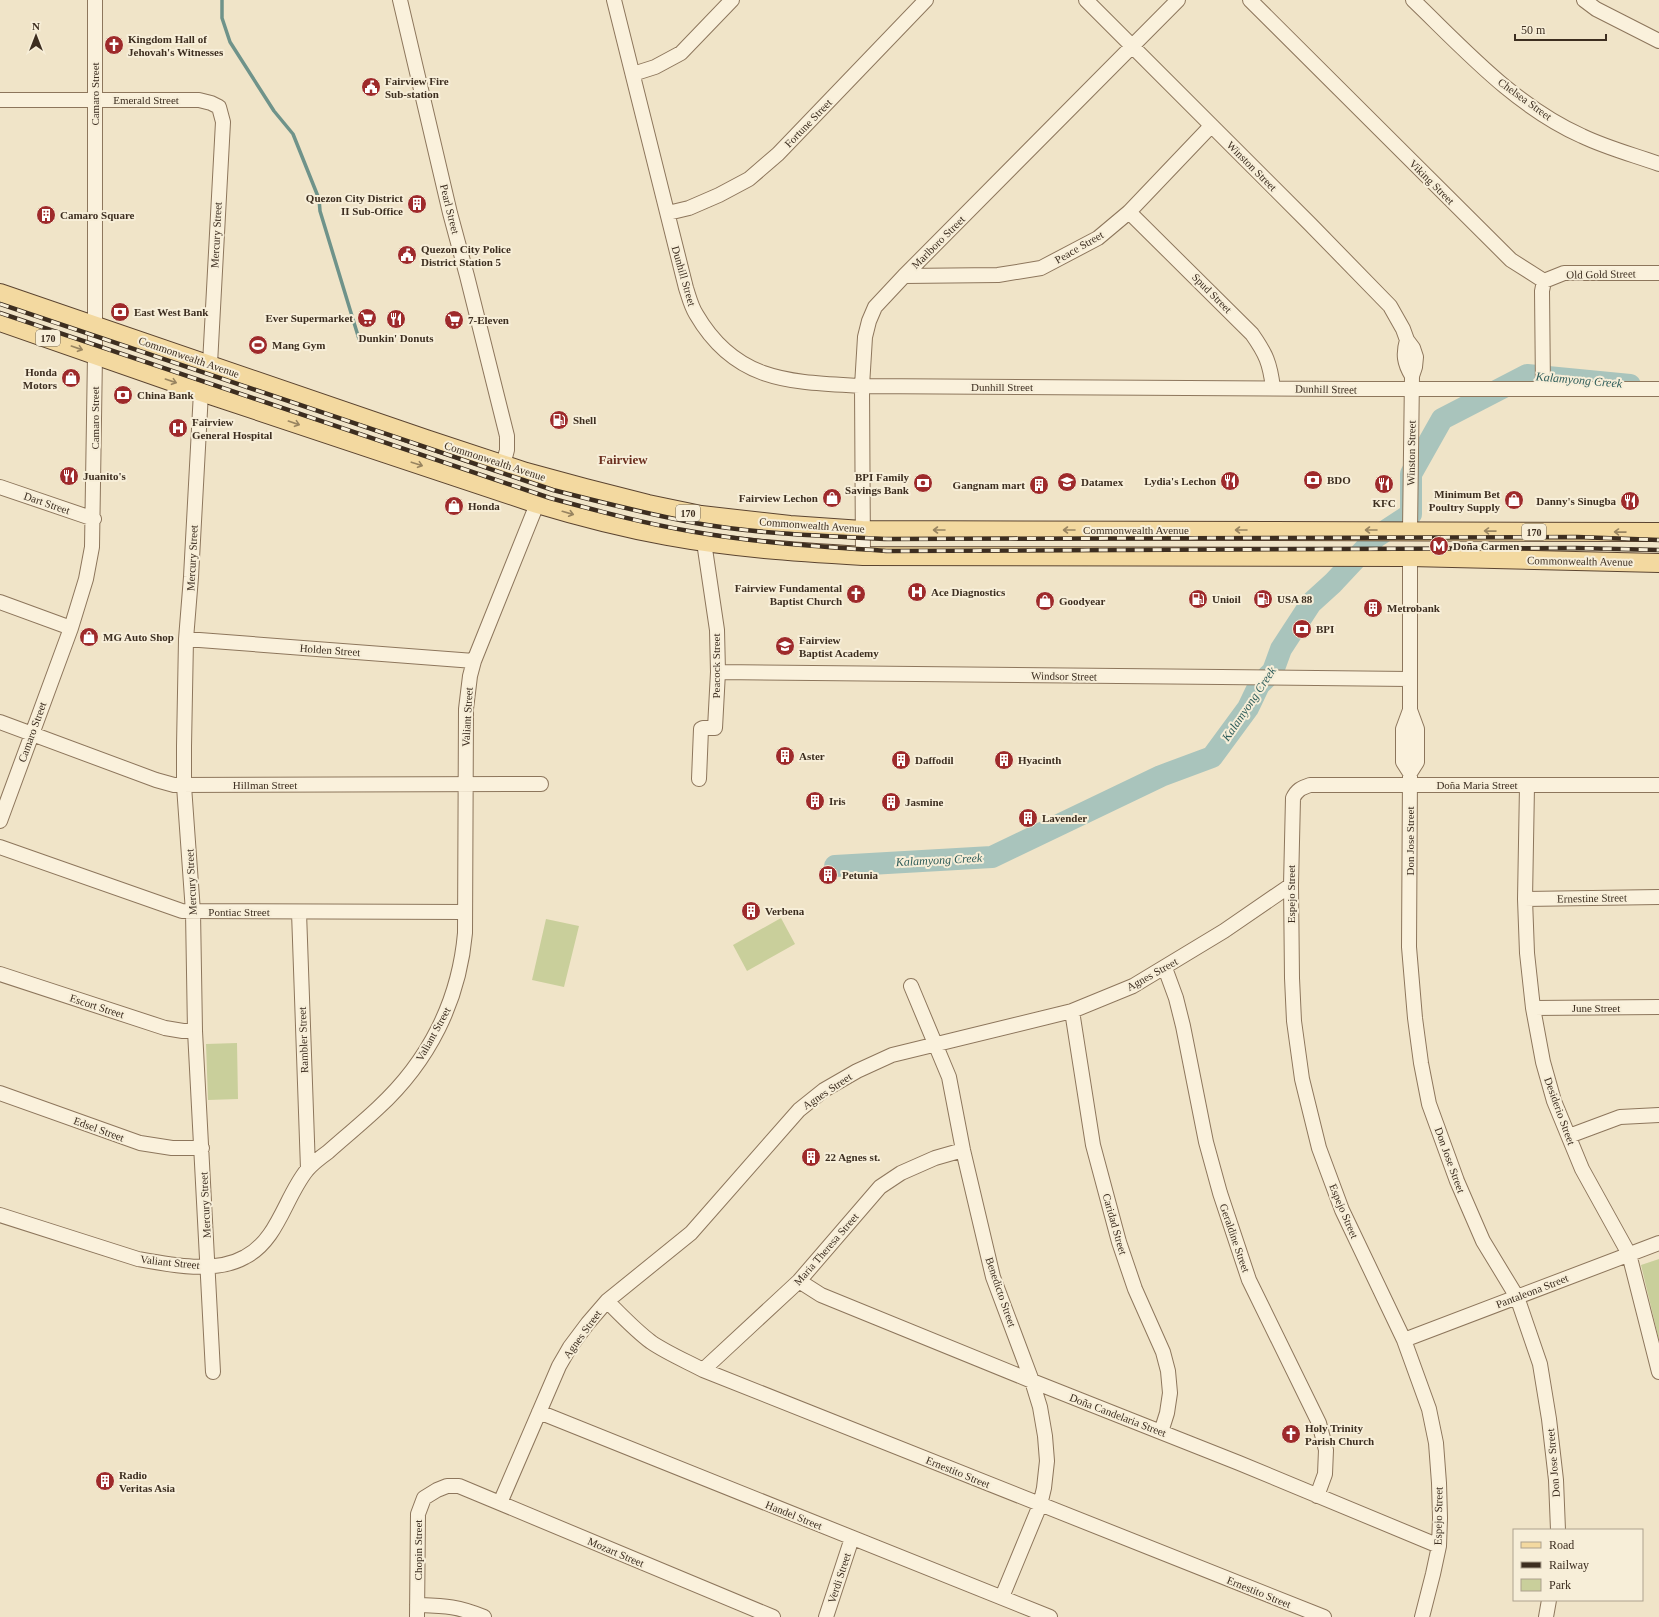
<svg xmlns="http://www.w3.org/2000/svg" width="1659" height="1617" font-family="Georgia,serif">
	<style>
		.green { fill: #c9cf9b }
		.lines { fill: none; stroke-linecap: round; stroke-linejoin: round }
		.stream { stroke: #6f938a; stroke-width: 3.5 }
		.river { stroke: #a9c4bc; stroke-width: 22 }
		.minor-casing { stroke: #8d765c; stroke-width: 16 }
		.major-casing { stroke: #5b4430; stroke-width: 20 }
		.minor { stroke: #faf1dc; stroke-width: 14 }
		.major { stroke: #f3d9a0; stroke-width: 18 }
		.rail-casing { stroke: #3d2e20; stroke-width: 4.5 }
		.rail { stroke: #f7eed8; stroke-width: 3; stroke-dasharray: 9; stroke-linecap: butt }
		.oneway { stroke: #988460 }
		.labels { text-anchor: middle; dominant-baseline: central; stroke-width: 4; stroke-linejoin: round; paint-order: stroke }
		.shield { fill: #f7eed8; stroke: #756857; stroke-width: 1 }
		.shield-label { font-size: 10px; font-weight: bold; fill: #3d2e20 }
		.poi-label { font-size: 11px; font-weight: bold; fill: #3d2e20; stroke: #f7eed8; text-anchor: start }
		.street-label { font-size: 11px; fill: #3d2e20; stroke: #f7eed8 }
		.water-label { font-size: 12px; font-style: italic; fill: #2f5d5a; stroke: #f7eed8 }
		.quarter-label { font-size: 13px; font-weight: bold; fill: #6b2e1e; stroke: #f7eed8 }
	</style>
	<rect width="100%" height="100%" fill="#f0e4c8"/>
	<!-- green -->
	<path class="green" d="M781 918 795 944 747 971 733 945Z
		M546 919 579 926 564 987 532 980Z
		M237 1043 238 1099 208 1100 206 1044Z
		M1659 1259V1340L1641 1265Z"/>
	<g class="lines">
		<!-- stream -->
		<path class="stream" d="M222 0V18L230 42 274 111 293 134 319 199 320 211 359 339"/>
		<!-- river -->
		<path class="river" d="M835 866 992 857 1161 776 1212 757 1248 708 1259 685 1273 671 1281 649 1311 603 1333 583 1376 537 1411 514V474L1442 419 1527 375 1630 385"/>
		<!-- minor casing -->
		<g class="minor-casing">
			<path id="minor" d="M400 0 450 213 467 276 507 436V450L503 465
				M614 0 686 288C689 297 691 306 696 314 736 383 791 382 862 386L1351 389H1659
				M1086 0 1310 224 1390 306 1403 329 1407 340 1413 348 1416 357 1415 367 1412 376 1410 530
				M1250 0 1511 260 1544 281 1542 291 1543 388
				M1413 0C1465 50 1515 106 1582 136 1607 148 1634 155 1659 164
				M1584 0 1596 9 1659 41
				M633 74 655 67 681 53 732 0
				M0 100H199L211 103 219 107 223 122 210 364
				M1129 212 1252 334C1266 354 1270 363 1273 388
				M668 213 689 208 719 195 749 179 778 154 926 0
				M904 276 998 275 1041 268 1098 238 1129 212 1211 126
				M1544 281 1564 273H1659
				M1407 340C1403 354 1404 363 1412 376
				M201 392 191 577 186 639 184 746V786L193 912 195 1031 213 1372
				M0 487 94 519
				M863 556 862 386 865 337 869 321 875 307 904 276 1178 0
				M1410 557V710L1417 729V762L1410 773
				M0 602 71 628
				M186 639 474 661
				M718 672 1409 679
				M1410 710 1403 729V762L1410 773 1409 947 1415 1018 1421 1063 1429 1104 1457 1181 1483 1241 1517 1297 1540 1364 1549 1419 1556 1480 1558 1530
				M0 722 156 780 174 785 541 784
				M699 779 701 729 703 728H715L718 672 717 630 704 542
				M1527 786 1525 899 1527 953 1533 1008 1543 1062 1554 1101 1582 1169 1629 1254 1659 1372
				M0 821 71 628 86 579 92 547 95 355V0
				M0 847 182 911 465 912
				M1525 899 1659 897
				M299 912 308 1169
				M1165 968 1176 998 1183 1026 1206 1142 1220 1193 1249 1280 1319 1423 1326 1450 1325 1474 1317 1496
				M0 974 165 1028 183 1031H195
				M911 986 949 1077 963 1150 993 1277 1032 1381 1040 1407 1045 1436 1047 1461 1044 1488 1040 1505 1002 1597
				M1533 1008 1659 1007
				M1072 1011 1093 1145 1119 1242 1135 1289 1163 1352 1168 1371 1170 1393 1167 1413 1161 1432
				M0 1093 140 1143 172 1148H202
				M1569 1136 1620 1117 1659 1115
				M0 1215 138 1259C170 1265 215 1274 245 1257 278 1240 285 1197 307 1170 313 1163 321 1157 328 1152 345 1137 362 1123 378 1108 429 1061 459 1001 465 933L466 709 470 676 474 661 537 504
				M799 1281 821 1295 1032 1381 1239 1463 1439 1546
				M607 1301C621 1315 635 1330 651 1342 667 1353 686 1361 703 1370L1324 1617
				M1404 1340 1659 1243
				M703 1370 799 1281 880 1187 901 1173 935 1158 963 1150
				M539 1412 1050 1617
				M500 1503 559 1366 570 1347 588 1323 607 1301 691 1233 799 1110 824 1090 857 1071 892 1055 1072 1011 1133 986 1224 931 1291 885
				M417 1605C445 1606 457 1606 484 1617
				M417 1617 418 1514 424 1498 437 1490 447 1486H459L773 1617
				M826 1617 852 1538
				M1422 1617 1433 1574 1439 1546 1440 1518 1439 1483 1436 1443 1429 1409 1404 1340 1342 1210 1319 1148 1302 1079 1294 1021 1292 978 1291 885 1293 798C1297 790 1301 788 1310 785H1659
				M1546 1617 1549 1600"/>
		</g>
		<!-- major casing -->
		<g class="major-casing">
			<path id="major" d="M0 293 426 439 526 472 585 488 648 504 701 515 790 525 862 530 1659 532
				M0 322 201 392 537 504C580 517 623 528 667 536 732 548 797 552 863 556L1410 557 1659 563"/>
		</g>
		<!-- minor -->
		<use href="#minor" class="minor"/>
		<!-- major -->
		<use href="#major" class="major"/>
		<!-- rail casing -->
		<g class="rail-casing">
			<path id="rail" d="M0 304 553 490C600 502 647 514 695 523 758 534 823 536 888 539L1577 537 1659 540
				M0 313 550 498C598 511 646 524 695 532 759 543 824 547 888 551L1576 548 1659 550"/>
		</g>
		<!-- rail -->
		<use href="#rail" class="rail"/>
	</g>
	<!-- one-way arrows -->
	<defs><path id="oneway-shaft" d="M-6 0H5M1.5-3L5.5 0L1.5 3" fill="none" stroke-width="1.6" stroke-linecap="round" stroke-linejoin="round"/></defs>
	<g class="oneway">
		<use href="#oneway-shaft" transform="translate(77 348) rotate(19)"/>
		<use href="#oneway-shaft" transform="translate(171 381) rotate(19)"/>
		<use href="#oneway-shaft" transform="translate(294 423) rotate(19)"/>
		<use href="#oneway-shaft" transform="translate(417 464) rotate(18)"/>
		<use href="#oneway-shaft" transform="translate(568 513) rotate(16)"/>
		<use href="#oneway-shaft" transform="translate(939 530) rotate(-180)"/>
		<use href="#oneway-shaft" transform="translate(1069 530) rotate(-180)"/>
		<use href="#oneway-shaft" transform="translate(1241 530) rotate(-180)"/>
		<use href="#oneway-shaft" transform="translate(1371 530) rotate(-180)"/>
		<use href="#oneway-shaft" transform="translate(1490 531) rotate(-179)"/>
		<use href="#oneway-shaft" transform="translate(1620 532) rotate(-179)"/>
	</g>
	<!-- icons -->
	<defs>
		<g id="church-disc" transform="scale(1)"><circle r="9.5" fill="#9e2a2b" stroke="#f7eed8"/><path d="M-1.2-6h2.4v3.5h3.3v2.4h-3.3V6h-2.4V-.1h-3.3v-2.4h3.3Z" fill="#fff"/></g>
		<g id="civic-disc" transform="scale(1)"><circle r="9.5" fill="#9e2a2b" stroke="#f7eed8"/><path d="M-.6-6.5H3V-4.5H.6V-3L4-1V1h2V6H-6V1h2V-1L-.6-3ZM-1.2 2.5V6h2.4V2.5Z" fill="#fff"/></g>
		<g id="building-disc" transform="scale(1)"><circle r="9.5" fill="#9e2a2b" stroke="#f7eed8"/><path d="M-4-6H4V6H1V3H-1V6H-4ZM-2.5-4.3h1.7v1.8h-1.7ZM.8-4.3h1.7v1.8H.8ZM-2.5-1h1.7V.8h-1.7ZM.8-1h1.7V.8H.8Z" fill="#fff"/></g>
		<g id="bank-disc" transform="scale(1)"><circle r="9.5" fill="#9e2a2b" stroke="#f7eed8"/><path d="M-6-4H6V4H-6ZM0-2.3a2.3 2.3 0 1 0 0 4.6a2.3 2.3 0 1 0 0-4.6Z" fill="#fff"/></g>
		<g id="supermarket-disc" transform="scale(1)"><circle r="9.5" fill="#9e2a2b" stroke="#f7eed8"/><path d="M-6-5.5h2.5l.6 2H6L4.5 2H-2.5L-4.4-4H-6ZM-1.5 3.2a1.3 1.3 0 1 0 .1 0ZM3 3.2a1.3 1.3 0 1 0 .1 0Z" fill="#fff"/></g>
		<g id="restaurant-disc" transform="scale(1)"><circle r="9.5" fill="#9e2a2b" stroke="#f7eed8"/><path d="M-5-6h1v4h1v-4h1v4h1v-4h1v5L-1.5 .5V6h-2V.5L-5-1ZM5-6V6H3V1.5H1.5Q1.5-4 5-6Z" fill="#fff"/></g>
		<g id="stadium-disc" transform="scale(1)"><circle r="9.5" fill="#9e2a2b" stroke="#f7eed8"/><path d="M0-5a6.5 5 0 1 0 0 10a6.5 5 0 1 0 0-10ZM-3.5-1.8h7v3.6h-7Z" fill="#fff"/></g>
		<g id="shop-disc" transform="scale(1)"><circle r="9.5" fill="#9e2a2b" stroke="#f7eed8"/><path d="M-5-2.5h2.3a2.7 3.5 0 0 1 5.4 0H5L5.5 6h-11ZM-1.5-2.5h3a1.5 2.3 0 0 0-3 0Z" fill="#fff"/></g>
		<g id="fuel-disc" transform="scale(1)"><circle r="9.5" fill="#9e2a2b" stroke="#f7eed8"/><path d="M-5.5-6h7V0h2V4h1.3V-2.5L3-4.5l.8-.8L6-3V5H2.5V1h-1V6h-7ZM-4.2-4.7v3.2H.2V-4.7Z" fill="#fff"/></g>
		<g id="hospital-disc" transform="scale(1)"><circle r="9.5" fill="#9e2a2b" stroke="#f7eed8"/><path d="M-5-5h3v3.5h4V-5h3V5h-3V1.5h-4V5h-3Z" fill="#fff"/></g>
		<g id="university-disc" transform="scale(1)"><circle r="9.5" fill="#9e2a2b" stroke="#f7eed8"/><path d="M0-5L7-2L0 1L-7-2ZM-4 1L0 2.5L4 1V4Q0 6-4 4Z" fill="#fff"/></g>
		<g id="metro-disc" transform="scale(1)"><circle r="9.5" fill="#9e2a2b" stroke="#f7eed8"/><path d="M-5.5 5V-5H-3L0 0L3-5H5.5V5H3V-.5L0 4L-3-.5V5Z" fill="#fff"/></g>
		<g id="school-disc" transform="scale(1)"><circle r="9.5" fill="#9e2a2b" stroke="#f7eed8"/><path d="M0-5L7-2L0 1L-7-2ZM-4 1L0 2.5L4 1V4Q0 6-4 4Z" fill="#fff"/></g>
	</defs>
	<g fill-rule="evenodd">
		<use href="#church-disc" x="114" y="45"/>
		<use href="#civic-disc" x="371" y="87"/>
		<use href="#building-disc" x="417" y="204"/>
		<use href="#building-disc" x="46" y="215"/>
		<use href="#civic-disc" x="407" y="255"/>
		<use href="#bank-disc" x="120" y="312"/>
		<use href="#supermarket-disc" x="367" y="318"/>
		<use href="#restaurant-disc" x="396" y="319"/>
		<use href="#supermarket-disc" x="454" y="320"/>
		<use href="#stadium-disc" x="258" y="345"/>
		<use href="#shop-disc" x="71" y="378"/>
		<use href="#bank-disc" x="123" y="395"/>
		<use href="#fuel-disc" x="559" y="420"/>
		<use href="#hospital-disc" x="178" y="428"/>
		<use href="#restaurant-disc" x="69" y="476"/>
		<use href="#bank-disc" x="1313" y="480"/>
		<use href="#restaurant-disc" x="1230" y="481"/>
		<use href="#university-disc" x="1067" y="482"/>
		<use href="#bank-disc" x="923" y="483"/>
		<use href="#restaurant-disc" x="1384" y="484"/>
		<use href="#building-disc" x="1039" y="485"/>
		<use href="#shop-disc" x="832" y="498"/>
		<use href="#shop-disc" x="1514" y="500"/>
		<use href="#restaurant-disc" x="1630" y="501"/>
		<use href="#shop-disc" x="454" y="506"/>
		<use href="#metro-disc" x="1439" y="546"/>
		<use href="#hospital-disc" x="917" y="592"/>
		<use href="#church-disc" x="856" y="594"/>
		<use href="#fuel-disc" x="1198" y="599"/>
		<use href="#fuel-disc" x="1263" y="599"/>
		<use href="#shop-disc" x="1045" y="601"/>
		<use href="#building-disc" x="1373" y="608"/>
		<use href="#bank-disc" x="1302" y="629"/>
		<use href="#shop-disc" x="89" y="637"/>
		<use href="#school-disc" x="785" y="646"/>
		<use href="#building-disc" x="785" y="756"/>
		<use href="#building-disc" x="901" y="760"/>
		<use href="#building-disc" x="1004" y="760"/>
		<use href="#building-disc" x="815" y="801"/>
		<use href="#building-disc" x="891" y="802"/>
		<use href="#building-disc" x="1028" y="818"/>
		<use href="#building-disc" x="828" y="875"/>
		<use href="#building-disc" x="751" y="911"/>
		<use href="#building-disc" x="811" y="1157"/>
		<use href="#church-disc" x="1291" y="1434"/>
		<use href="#building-disc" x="105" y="1481"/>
	</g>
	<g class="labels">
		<!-- shield labels -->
		<g class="shield">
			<rect x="36" y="330" width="24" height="16" rx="3"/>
			<rect x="676" y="505" width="24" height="16" rx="3"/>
			<rect x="1522" y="524" width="24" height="16" rx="3"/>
		</g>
		<g class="shield-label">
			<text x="48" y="338">170</text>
			<text x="688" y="513">170</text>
			<text x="1534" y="532">170</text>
		</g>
		<!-- poi labels -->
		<g class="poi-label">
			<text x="128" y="39">Kingdom Hall of<tspan x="128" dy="13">Jehovah's Witnesses</tspan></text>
			<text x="385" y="81">Fairview Fire<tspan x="385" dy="13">Sub-station</tspan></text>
			<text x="403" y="198" text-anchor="end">Quezon City District<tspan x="403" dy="13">II Sub-Office</tspan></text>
			<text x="60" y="215">Camaro Square</text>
			<text x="421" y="249">Quezon City Police<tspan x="421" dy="13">District Station 5</tspan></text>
			<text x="134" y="312">East West Bank</text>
			<text x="353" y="318" text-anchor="end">Ever Supermarket</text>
			<text x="468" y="320">7-Eleven</text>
			<text x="396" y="338" text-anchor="middle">Dunkin' Donuts</text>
			<text x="272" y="345">Mang Gym</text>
			<text x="57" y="372" text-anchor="end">Honda<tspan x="57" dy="13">Motors</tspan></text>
			<text x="137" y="395">China Bank</text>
			<text x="573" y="420">Shell</text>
			<text x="192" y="422">Fairview<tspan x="192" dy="13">General Hospital</tspan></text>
			<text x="83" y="476">Juanito's</text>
			<text x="909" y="477" text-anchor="end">BPI Family<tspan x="909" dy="13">Savings Bank</tspan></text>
			<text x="1327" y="480">BDO</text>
			<text x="1216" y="481" text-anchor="end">Lydia's Lechon</text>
			<text x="1081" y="482">Datamex</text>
			<text x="1025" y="485" text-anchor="end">Gangnam mart</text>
			<text x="1500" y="494" text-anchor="end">Minimum Bet<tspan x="1500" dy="13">Poultry Supply</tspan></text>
			<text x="818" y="498" text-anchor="end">Fairview Lechon</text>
			<text x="1616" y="501" text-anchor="end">Danny's Sinugba</text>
			<text x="1384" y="503" text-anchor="middle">KFC</text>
			<text x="468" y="506">Honda</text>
			<text x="1453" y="546">Doña Carmen</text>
			<text x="842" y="588" text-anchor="end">Fairview Fundamental<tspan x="842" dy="13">Baptist Church</tspan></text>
			<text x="931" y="592">Ace Diagnostics</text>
			<text x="1212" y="599">Unioil</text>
			<text x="1277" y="599">USA 88</text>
			<text x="1059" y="601">Goodyear</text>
			<text x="1387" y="608">Metrobank</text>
			<text x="1316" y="629">BPI</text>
			<text x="103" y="637">MG Auto Shop</text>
			<text x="799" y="640">Fairview<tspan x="799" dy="13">Baptist Academy</tspan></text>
			<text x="799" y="756">Aster</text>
			<text x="915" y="760">Daffodil</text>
			<text x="1018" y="760">Hyacinth</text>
			<text x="829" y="801">Iris</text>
			<text x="905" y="802">Jasmine</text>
			<text x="1042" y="818">Lavender</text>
			<text x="842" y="875">Petunia</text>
			<text x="765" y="911">Verbena</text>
			<text x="825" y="1157">22 Agnes st.</text>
			<text x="1305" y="1428">Holy Trinity<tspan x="1305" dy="13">Parish Church</tspan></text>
			<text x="119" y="1475">Radio<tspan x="119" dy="13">Veritas Asia</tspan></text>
		</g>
		<!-- street labels -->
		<g class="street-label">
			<text transform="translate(95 94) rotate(-90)">Camaro Street</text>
			<text transform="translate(1525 99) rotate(36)">Chelsea Street</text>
			<text x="146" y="100">Emerald Street</text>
			<text transform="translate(808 123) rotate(-46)">Fortune Street</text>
			<text transform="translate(1252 166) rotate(45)">Winston Street</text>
			<text transform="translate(1432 182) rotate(45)">Viking Street</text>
			<text transform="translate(450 209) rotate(76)">Pearl Street</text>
			<text transform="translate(216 235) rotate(-87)">Mercury Street</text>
			<text transform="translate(938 242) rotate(-45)">Marlboro Street</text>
			<text transform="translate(1079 247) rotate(-30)">Peace Street</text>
			<text transform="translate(1601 274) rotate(-1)">Old Gold Street</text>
			<text transform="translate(684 276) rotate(74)">Dunhill Street</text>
			<text transform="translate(1212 293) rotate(45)">Spud Street</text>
			<text transform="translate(189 357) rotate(19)">Commonwealth Avenue</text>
			<text x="1002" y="387">Dunhill Street</text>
			<text transform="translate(1326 389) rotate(1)">Dunhill Street</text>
			<text transform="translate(95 418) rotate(-90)">Camaro Street</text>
			<text transform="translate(1411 453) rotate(-89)">Winston Street</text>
			<text transform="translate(495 461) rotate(18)">Commonwealth Avenue</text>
			<text transform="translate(47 503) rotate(19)">Dart Street</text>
			<text transform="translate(812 525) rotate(4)">Commonwealth Avenue</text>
			<text x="1136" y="530">Commonwealth Avenue</text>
			<text transform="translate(192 558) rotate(-87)">Mercury Street</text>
			<text transform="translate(1580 561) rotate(1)">Commonwealth Avenue</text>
			<text transform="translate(330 650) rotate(4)">Holden Street</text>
			<text transform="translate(716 666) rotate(-90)">Peacock Street</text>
			<text transform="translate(1064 676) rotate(1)">Windsor Street</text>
			<text transform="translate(467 717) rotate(-87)">Valiant Street</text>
			<text transform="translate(32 732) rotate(-70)">Camaro Street</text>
			<text x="265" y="785">Hillman Street</text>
			<text x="1477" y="785">Doña Maria Street</text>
			<text transform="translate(1410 841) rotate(-90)">Don Jose Street</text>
			<text transform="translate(191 882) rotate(-93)">Mercury Street</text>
			<text transform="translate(1291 894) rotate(-90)">Espejo Street</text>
			<text transform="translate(1592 898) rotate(-1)">Ernestine Street</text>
			<text x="239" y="912">Pontiac Street</text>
			<text transform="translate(1152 974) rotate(-29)">Agnes Street</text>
			<text transform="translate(97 1006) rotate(18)">Escort Street</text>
			<text x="1596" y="1008">June Street</text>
			<text transform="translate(433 1034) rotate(-61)">Valiant Street</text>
			<text transform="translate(303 1040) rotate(-92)">Rambler Street</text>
			<text transform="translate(827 1091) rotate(-34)">Agnes Street</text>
			<text transform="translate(1560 1111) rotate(70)">Desiderio Street</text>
			<text transform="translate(99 1129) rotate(20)">Edsel Street</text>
			<text transform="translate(1450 1160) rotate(70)">Don Jose Street</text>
			<text transform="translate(205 1205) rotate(-93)">Mercury Street</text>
			<text transform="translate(1344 1211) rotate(67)">Espejo Street</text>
			<text transform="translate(1115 1224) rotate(74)">Caridad Street</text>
			<text transform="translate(1235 1238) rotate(71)">Geraldine Street</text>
			<text transform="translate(826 1249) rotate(-49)">Maria Theresa Street</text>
			<text transform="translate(170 1262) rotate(6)">Valiant Street</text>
			<text transform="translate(1532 1291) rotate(-21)">Pantaleona Street</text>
			<text transform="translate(1001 1292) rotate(71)">Benedicto Street</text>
			<text transform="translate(582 1334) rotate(-54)">Agnes Street</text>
			<text transform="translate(1118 1415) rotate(21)">Doña Candelaria Street</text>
			<text transform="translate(1553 1463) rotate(-95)">Don Jose Street</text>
			<text transform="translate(958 1472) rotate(22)">Ernestito Street</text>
			<text transform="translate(794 1515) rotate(22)">Handel Street</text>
			<text transform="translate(1438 1516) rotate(-89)">Espejo Street</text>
			<text transform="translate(418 1550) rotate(-90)">Chopin Street</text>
			<text transform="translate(616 1552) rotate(23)">Mozart Street</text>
			<text transform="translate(839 1578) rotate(-72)">Verdi Street</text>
			<text transform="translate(1259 1592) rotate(22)">Ernestito Street</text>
		</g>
		<!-- water labels -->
		<g class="water-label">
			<text transform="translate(1579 380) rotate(5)">Kalamyong Creek</text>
			<text transform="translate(1249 704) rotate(-56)">Kalamyong Creek</text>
			<text transform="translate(939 860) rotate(-3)">Kalamyong Creek</text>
		</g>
		<!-- quarter labels -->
		<g class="quarter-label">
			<text x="623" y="459">Fairview</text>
		</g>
	</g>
	<!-- legend -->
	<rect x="1513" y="1529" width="130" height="72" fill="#f7eed8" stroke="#ada18e"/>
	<rect x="1521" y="1542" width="20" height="6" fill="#f3d9a0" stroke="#ada18e"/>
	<text x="1549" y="1549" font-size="12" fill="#3d2e20">Road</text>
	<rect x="1521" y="1562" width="20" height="6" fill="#3d2e20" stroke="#ada18e"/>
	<text x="1549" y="1569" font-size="12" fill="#3d2e20">Railway</text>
	<rect x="1521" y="1579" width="20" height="12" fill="#c9cf9b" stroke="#ada18e"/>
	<text x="1549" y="1589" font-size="12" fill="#3d2e20">Park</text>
	<!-- north arrow -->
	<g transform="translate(36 36)" stroke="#f7eed8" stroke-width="3" paint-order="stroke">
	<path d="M0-3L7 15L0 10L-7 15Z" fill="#3d2e20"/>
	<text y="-6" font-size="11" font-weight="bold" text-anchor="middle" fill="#3d2e20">N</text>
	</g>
	<!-- scale -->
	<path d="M1515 34v6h91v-6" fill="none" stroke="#3d2e20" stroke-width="2"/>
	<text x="1521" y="34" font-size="12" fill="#3d2e20" stroke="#f7eed8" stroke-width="3" paint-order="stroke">50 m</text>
</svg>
